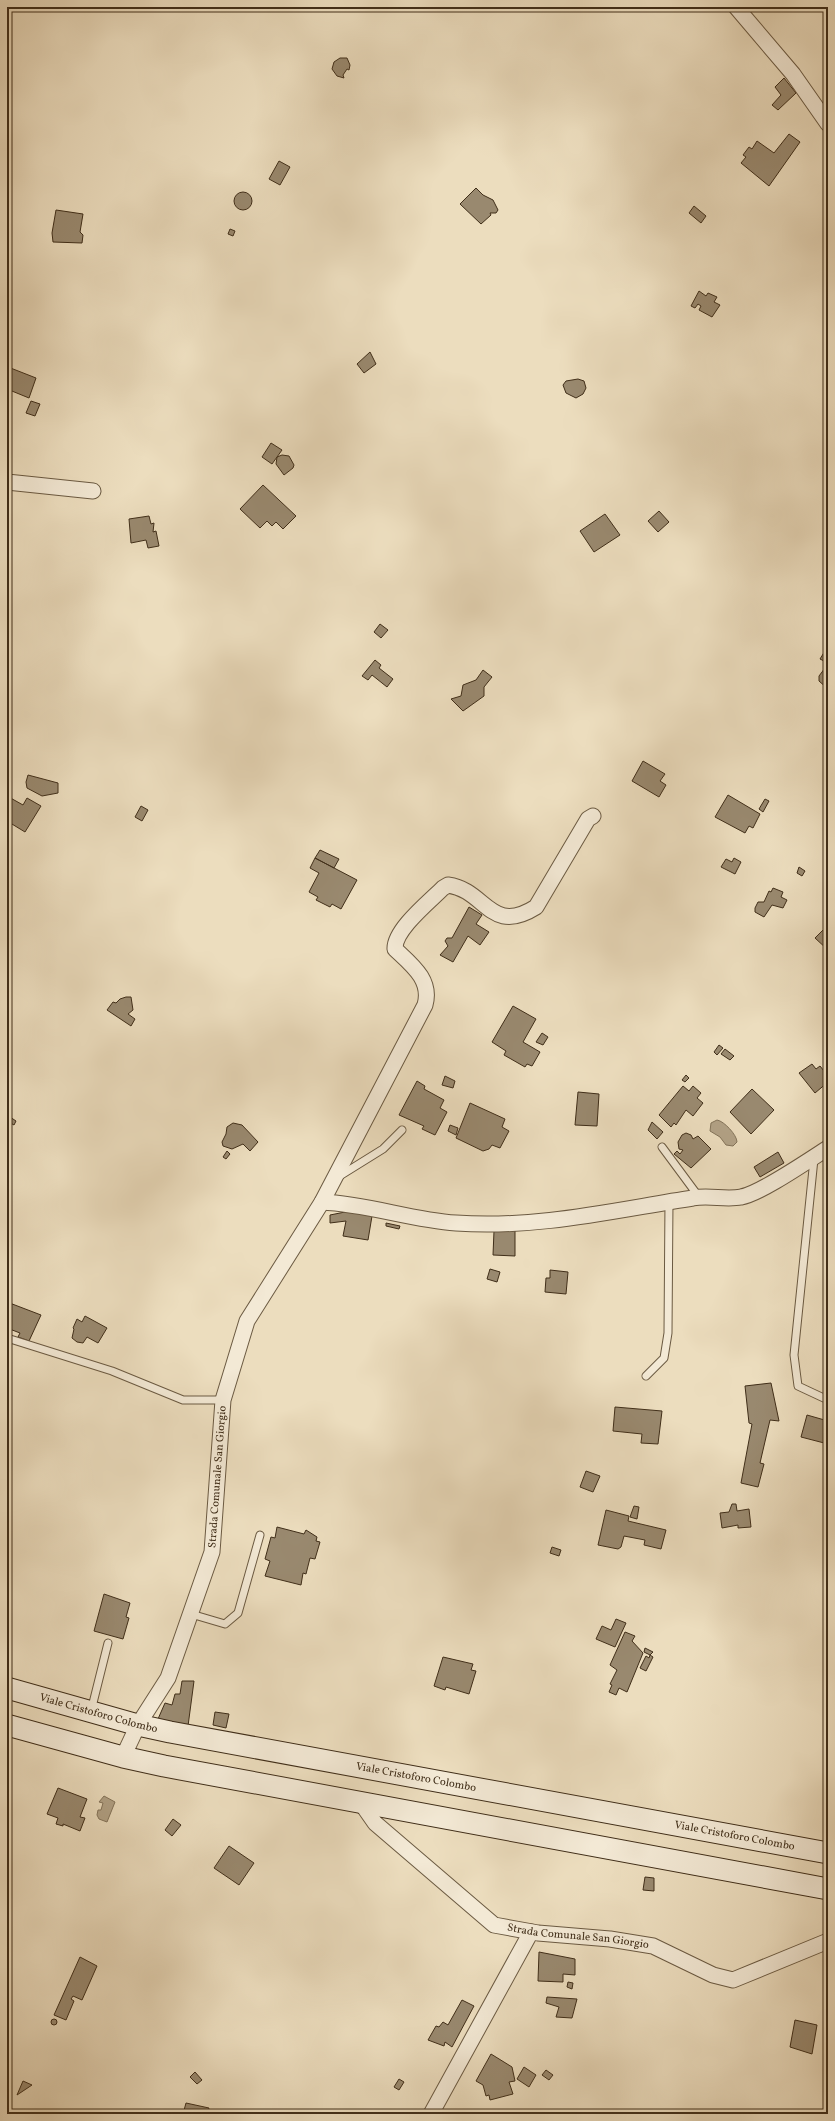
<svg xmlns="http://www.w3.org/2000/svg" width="835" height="2121" font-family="Vollkorn,serif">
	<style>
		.water { fill: #b2a286; stroke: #84745a }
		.building { fill: #99896f; stroke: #402e19 }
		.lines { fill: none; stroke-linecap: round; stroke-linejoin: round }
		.lane-casing { stroke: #6b5a42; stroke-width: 9 }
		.street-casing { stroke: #6b5a42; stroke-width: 17 }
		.secondary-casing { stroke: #402e19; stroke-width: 23 }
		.lane { stroke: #f3e9d5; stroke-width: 7 }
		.street { stroke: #f3e9d5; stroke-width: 15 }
		.secondary { stroke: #f3e9d5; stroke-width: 21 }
		.labels { text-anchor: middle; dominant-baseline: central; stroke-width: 3.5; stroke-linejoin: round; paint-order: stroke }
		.street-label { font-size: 11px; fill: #402e19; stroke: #f3e9d5 }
	</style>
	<rect width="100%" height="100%" fill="#ecddbe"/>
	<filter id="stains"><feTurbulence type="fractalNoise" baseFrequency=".005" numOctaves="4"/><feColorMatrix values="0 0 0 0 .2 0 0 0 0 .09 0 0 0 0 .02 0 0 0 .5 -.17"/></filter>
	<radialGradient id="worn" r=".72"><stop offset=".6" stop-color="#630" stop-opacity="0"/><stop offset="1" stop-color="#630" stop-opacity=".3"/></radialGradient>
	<!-- water -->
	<path class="water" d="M717 1120C724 1121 737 1135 737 1142L733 1146 726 1145 720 1137 710 1131 711 1123Z
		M104 1796 115 1802 107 1822 99 1819 97 1815 98 1810H101L103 1803 99 1802Z"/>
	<!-- building -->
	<path class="building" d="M340 58H347L350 65 349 70 347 69 343 75 344 78 337 76 332 69 334 62Z
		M784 78 796 93 778 110 772 105 781 95 775 87Z
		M789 134 800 142 769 186 741 163 746 157 743 155 749 147 752 149 757 141 774 153Z
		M279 161 290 167 280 185 269 179Z
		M476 188 483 195 493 200 498 210 496 213H490L491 215 481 224 460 204Z
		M234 201a9 9 0 1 1 18 0a9 9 0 1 1-18 0Z
		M694 206 706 216 701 223 689 213Z
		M56 210 83 214 80 232 83 235 82 243 53 242 52 233Z
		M230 229 235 231 233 236 228 234Z
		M699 291 706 296 708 293 717 297 714 302 720 305 712 317 699 310 701 306 698 304 695 308 691 306Z
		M370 352 376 364 364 373 357 364Z
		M8 367 36 378 29 398 7 389Z
		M578 379 584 381 586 388 583 394 576 398 566 393 563 385 566 381Z
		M31 401 40 404 35 416 26 413Z
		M271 443 282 450 272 464 262 457Z
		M282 455 289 456 294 465 293 468 284 475 276 464 277 457Z
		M263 485 296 516 283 529 276 522 272 526 267 521 260 528 240 509Z
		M659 511 669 522 658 532 648 521Z
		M605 514 620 535 594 552 580 531Z
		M149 516 151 524 154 523 153 532 156 531 159 546 148 548 146 540 131 543 129 519Z
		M380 624 388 630 381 638 374 632Z
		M828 646V663L820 659Z
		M375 660 381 665 379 668 393 679 387 687 372 675 368 680 362 676Z
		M828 664V689L819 681V676Z
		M483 670 492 677 484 687V696L463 711 451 699 461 696 463 685 476 680Z
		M643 761 665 774 660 781 666 785 659 797 632 781Z
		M28 775 58 783V793L42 796 27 788 26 782Z
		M728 795 760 814 753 828 749 826 745 833 715 817Z
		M7 796 23 805 27 798 41 806 25 832 7 821Z
		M765 799 769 801 763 812 759 809Z
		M141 806 148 810 142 821 135 817Z
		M320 850 339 859 334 868 315 858Z
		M315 858 357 880 341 909 332 904 330 907 316 900 318 897 309 892 319 873 310 868Z
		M734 858 741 862 735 874 721 867 726 859 732 862Z
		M799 867 805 871 802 876 797 873Z
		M773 888 783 892 781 897 787 900 783 908 772 905 764 917 755 912V908L758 902H764L769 891 771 892Z
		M469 907 482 915 476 924 489 932 480 945 468 936 453 962 440 955 448 946 445 941 447 938H452Z
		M827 926 828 927V950L815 938Z
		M126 997H131L133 1010 128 1014 135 1019 131 1026 107 1010 113 1002 116 1003 120 999Z
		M513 1006 536 1019 523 1042 540 1052 532 1066 527 1064 525 1067 504 1055 506 1051 492 1042Z
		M542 1033 548 1037 543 1045 536 1042Z
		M719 1045 723 1048 717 1055 714 1052Z
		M725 1049 734 1056 730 1060 721 1054Z
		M812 1064 816 1069 820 1066 828 1076V1082L815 1093 799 1073Z
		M686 1075 689 1078 685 1082 682 1080Z
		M445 1076 455 1081 453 1088 442 1085Z
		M417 1081 425 1086 424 1089 444 1100 440 1108 447 1112 435 1135 422 1129 424 1126 399 1115Z
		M683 1086 689 1091 693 1086 701 1093 697 1098 703 1103 693 1116 686 1110 676 1125 674 1123 671 1127 659 1115Z
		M752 1089 774 1110 751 1134 730 1112Z
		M578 1092 599 1094 597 1126 575 1125Z
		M470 1103 505 1119 502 1127 509 1131 500 1148 492 1145 489 1149 483 1151 456 1138Z
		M7 1115 16 1121 14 1125 7 1121Z
		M652 1122 663 1132 657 1139 648 1130Z
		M233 1123 242 1125 258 1142 250 1151 243 1144 232 1149 223 1146 222 1142 226 1134 227 1127Z
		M450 1125 458 1128 456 1135 448 1131Z
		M686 1133 691 1135 693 1139 698 1136 711 1149 691 1168 674 1154 677 1151 680 1154 683 1150 679 1149 678 1142 682 1135Z
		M227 1151 230 1154 226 1159 223 1157Z
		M778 1152 784 1163 760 1177 754 1167Z
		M344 1210 372 1216 368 1240 343 1236 346 1221 330 1223V1215L345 1212Z
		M386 1223 400 1226 399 1229 386 1226Z
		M515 1230V1256L493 1255 494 1231Z
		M490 1269 500 1272 497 1282 487 1279Z
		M550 1270 568 1272 566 1294 545 1292 546 1278H550Z
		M7 1302 41 1315 29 1341 18 1337 20 1333 7 1328Z
		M85 1316 107 1328 98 1343 87 1337 83 1343 77 1342 72 1338 74 1329 73 1328 77 1319 82 1322Z
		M771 1383 779 1421 770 1420 760 1463 764 1464 758 1487 741 1483 752 1424 749 1423 745 1386Z
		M615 1407 662 1411 658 1444 641 1443 642 1434 613 1431Z
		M807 1415 828 1421V1444L801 1437Z
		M586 1471 600 1476 593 1492 580 1487Z
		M732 1504H736L737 1511 749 1509 751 1527 738 1528V1525L722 1528 720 1513 729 1512Z
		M634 1506 639 1507 637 1519 630 1517Z
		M606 1510 629 1516 628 1521 666 1530 661 1549 644 1545 645 1540 624 1536 621 1547 618 1549 598 1545Z
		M277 1527 304 1534 306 1530 317 1537 316 1541 320 1542 315 1559 310 1558 306 1574 303 1573 301 1585 265 1576 270 1561 265 1559 271 1537 275 1538Z
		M552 1547 561 1550 559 1556 550 1553Z
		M7 1593H10L8 1609 7 1608Z
		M104 1594 130 1603 126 1617 129 1618 123 1639 94 1631Z
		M616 1619 626 1623 615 1647 596 1639 602 1626 611 1630Z
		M625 1632 635 1636 632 1641 643 1653 627 1692 619 1688 616 1695 609 1692 612 1685 610 1684 617 1670 610 1665Z
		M645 1648 653 1652 650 1655 644 1652Z
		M650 1655 653 1657 646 1671 640 1668 646 1656 649 1658Z
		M443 1657 473 1664 471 1670 476 1671 469 1694 446 1687 445 1690 434 1686Z
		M182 1681H194L188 1726 158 1719 165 1703 172 1705 175 1694H180Z
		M215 1712 229 1714 226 1728 213 1725Z
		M58 1788 87 1799 80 1817 85 1818 80 1831 63 1824V1826L56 1824 58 1818 47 1814Z
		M173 1819 181 1825 172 1836 165 1830Z
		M229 1846 254 1863 239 1885 214 1868Z
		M645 1877 654 1878V1891L643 1890Z
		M539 1952 575 1959V1975L563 1974V1982L538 1981Z
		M80 1957 97 1966 82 2000 73 1996 71 1999 74 2001 66 2020 54 2015Z
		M568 1982 573 1983 572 1989 567 1987Z
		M547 1997 577 1999 572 2018 556 2017 559 2007 546 2003Z
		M462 2000 474 2006 452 2047 445 2042 444 2046 428 2040 436 2026 439 2027 443 2022 448 2025Z
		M51 2022a3 3 0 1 1 6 0a3 3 0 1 1-6 0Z
		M795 2020 817 2025 812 2054 790 2047Z
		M491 2054 512 2067 515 2081 509 2082 513 2094 490 2100 489 2095 486 2096 483 2085 476 2081Z
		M524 2067 536 2075 529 2087 517 2079Z
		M546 2070 553 2075 549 2080 542 2075Z
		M195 2072 202 2080 197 2084 190 2077Z
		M399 2079 404 2082 399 2090 394 2087Z
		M23 2081 32 2085 17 2095Z
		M186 2103 209 2108 207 2114H183Z"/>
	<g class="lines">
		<!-- lane casing -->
		<g class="lane-casing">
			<path id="lane" d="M662 1147 699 1197
				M814 1159 794 1355 798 1386 828 1400
				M338 1177 383 1149 402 1130
				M7 1338 112 1371 183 1400H223
				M646 1376 664 1358 668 1333 669 1201
				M191 1614 225 1624 238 1613 260 1535
				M91 1711 108 1643"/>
		</g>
		<!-- street casing -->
		<g class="street-casing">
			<g id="street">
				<path d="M736 7 793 74 828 124"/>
				<path d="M7 482 93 491"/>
				<path d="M322 1202C368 1204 411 1220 456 1223 536 1229 615 1210 693 1198 709 1195 726 1200 741 1197 760 1194 809 1160 828 1148"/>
				<path id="s1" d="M123 1757 138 1725 168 1678 212 1552 223 1400 247 1321 322 1202 425 1005C432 980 412 965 395 949 394 930 429 902 443 888L448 885C486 890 490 936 536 907L588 819 593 816"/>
				<path id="s2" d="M361 1803 375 1823 494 1925 538 1933 610 1939 653 1946 713 1975 733 1980 828 1941"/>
				<path d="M431 2114 531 1932"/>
			</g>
		</g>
		<!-- secondary casing -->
		<g class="secondary-casing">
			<g id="secondary">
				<path id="s3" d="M7 1688 138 1725 170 1732 828 1853"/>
				<path d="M7 1725 123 1757 164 1766 828 1889"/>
			</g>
		</g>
		<!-- lane -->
		<use href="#lane" class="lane"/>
		<!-- street -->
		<use href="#street" class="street"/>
		<!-- secondary -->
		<use href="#secondary" class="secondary"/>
	</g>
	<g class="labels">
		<!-- street labels -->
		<g class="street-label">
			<text stroke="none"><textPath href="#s1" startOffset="300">Strada Comunale San Giorgio</textPath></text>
			<text stroke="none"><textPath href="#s3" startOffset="95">Viale Cristoforo Colombo</textPath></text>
			<text stroke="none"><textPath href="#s3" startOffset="419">Viale Cristoforo Colombo</textPath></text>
			<text stroke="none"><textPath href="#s3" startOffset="743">Viale Cristoforo Colombo</textPath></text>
			<text stroke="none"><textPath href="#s2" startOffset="266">Strada Comunale San Giorgio</textPath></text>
		</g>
	</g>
	<!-- margin -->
	<rect width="835" height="2121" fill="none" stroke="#ecddbe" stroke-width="24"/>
	<rect x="8" y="8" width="819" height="2105" fill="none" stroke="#402e19" stroke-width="2"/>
	<rect x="12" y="12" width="811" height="2097" fill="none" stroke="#402e19"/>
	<rect width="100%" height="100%" filter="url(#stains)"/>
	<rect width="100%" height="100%" fill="url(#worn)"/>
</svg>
